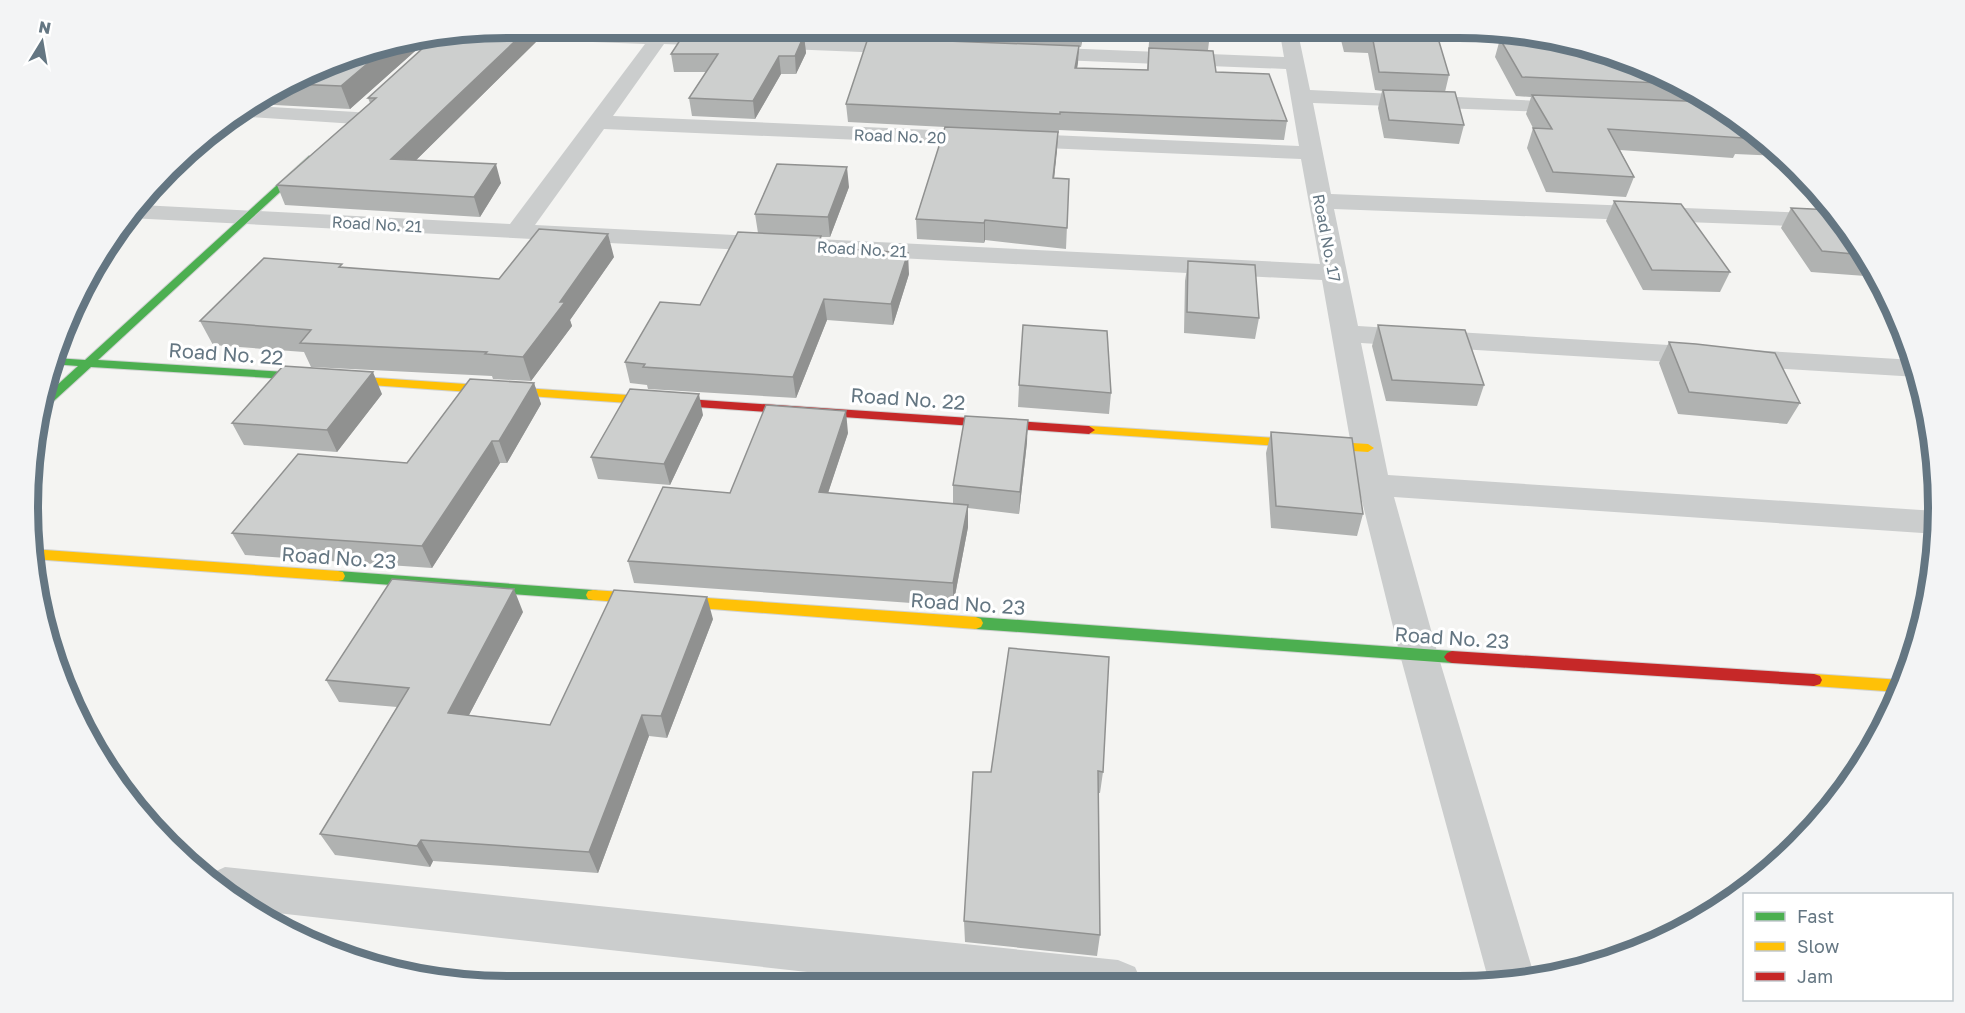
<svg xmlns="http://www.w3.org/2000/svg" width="1965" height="1013" font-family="'Golos Text',sans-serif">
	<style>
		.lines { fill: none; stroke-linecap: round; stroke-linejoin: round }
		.fast-casing { stroke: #d0d2d2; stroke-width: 2 }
		.slow-casing { stroke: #d0d2d2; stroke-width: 2 }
		.jam-casing { stroke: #d0d2d2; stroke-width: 2 }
		.street { fill: #cbcdcd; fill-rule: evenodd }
		.fast { fill: #4caf50; fill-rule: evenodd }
		.slow { fill: #ffc107; fill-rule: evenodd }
		.jam { fill: #c62828; fill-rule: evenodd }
		.wall { fill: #b0b2b1 }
		.shaded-wall { fill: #909190 }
		.building { fill: #cdcfce; stroke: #909190; stroke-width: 1.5 }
		.labels { text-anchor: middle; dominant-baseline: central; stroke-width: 6; stroke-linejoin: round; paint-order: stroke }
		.far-street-label { font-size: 16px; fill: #647682; stroke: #fff }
		.street-label { font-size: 20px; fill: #647682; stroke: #fff }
		.rim { fill: none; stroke: #647682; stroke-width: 8 }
	</style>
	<rect width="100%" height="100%" fill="#f4f4f2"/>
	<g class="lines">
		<!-- fast casing -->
		<g class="fast-casing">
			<path id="fast" d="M309 156 317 158 98 360 317 374 321 375 323 378 321 381 91 367 45 409 41 410 42 399 78 366 52 364 55 358 85 360Z
				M338 571 593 590 598 591 600 595 598 599 593 600 338 581 333 580 331 576 333 572Z
				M976 617 1452 651 1457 653 1460 657 1457 661 1452 663 976 629 971 627 969 623 971 619Z"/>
		</g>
		<!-- slow casing -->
		<g class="slow-casing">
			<path id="slow" d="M317 374 657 397 663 401 657 405 313 381 311 378 313 375Z
				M1089 426 1368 444 1374 448 1368 452 1085 433 1083 430 1085 427Z
				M31 549 338 571 343 572 345 576 343 580 338 581 33 559Z
				M593 590 976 617 981 619 983 623 981 627 976 629 593 600 588 599 586 595 588 591Z
				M1814 674 1901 680H1903L1899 692 1814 686 1808 684 1806 680 1808 676Z"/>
		</g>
		<!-- jam casing -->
		<g class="jam-casing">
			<path id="jam" d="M657 397 1089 426 1095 430 1089 434 653 404 651 401Z
				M1452 651 1814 674 1820 676 1822 680 1820 684 1814 686 1452 663 1447 661 1444 657 1447 653Z"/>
		</g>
		<!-- street -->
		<path class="street" d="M506 27 911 42 918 44 921 48 918 52 911 54 664 44 613 116 1299 146 1286 69 1034 59 1027 57 1024 53 1027 49 1034 47 1284 57 1279 28H1297L1310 90 1581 103 1585 107 1581 111 1574 113 1313 103 1331 194 1836 214 1846 228 1334 209 1358 326 1914 360 1918 377 1361 343 1388 475 1936 511 1937 534 1394 497 1438 655 1535 978 1521 982H1489L1400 655 1358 485 1322 280 129 218 141 205 510 224 645 44 488 38 481 36 479 32ZM604 129 1301 159 1320 264 535 225Z
			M252 106 356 112 364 113 367 118 364 123 356 124 233 116Z
			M225 867 1118 960 1135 967 1142 983 916 984 259 911 208 875Z"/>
		<!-- fast -->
		<use href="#fast" class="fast"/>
		<!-- slow -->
		<use href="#slow" class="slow"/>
		<!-- jam -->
		<use href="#jam" class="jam"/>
	</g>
	<!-- wall -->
	<path class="wall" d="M565 27H817L813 37 804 36 806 53 796 74H781L755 119 692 116 689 98 706 72H674L671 54 685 32Z
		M874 27 1084 28 1081 47H1079L1077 68 1147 70 1150 28H1209L1210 34 1208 50 1216 72 1287 121 1284 140 1059 130V133H1058L1054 178 1069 179 1066 249 985 240 984 243 917 239 916 219 945 127 848 122 846 104 874 38Z
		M1338 28H1435L1449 75 1445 92 1464 125 1459 144 1384 138 1378 108 1382 91 1375 90 1368 53 1344 52Z
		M1500 39 1671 77 1751 126 1782 156 1735 154 1733 158 1620 150 1634 177 1626 197 1546 192 1527 148 1533 128 1526 114 1531 97 1516 96 1495 57Z
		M422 41 423 44 350 109 256 104 352 53Z
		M536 42 416 160 501 183 480 217 285 205 277 185 370 103 368 98Z
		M849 187 830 237H821L822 247 909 274 893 325 827 320 796 398 648 389 647 385 630 383 625 362 700 305 758 233 755 214Z
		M1614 201 1730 272 1720 292 1643 290 1606 221Z
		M1791 208 1833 210 1874 267 1879 277 1811 272 1781 228Z
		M614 257 570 320 572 326 531 381 493 379 492 376 311 367 304 352 213 345 200 321 343 268 499 279Z
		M1188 261 1259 318 1255 339 1184 333 1185 281Z
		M1378 325 1484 385 1477 406 1386 401 1372 346Z
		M1669 342 1800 403 1787 424 1678 414 1659 363Z
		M534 383 541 404 507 463H500L432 568 245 555 232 533 407 463Z
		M1019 385 1111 393 1109 414 1018 407Z
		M382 394 337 452 244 445 232 423Z
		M703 415 670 485 598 479 591 457Z
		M1271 432 1363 514 1357 536 1271 528 1266 453Z
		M848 433 828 493 953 504V485L1027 442 1019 514 968 508V527L953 606 634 583 628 561 730 493Z
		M523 612 469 715 550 725 713 619 667 738 649 736 598 873 433 861 430 867 335 855 320 834 397 707 339 702 326 680Z
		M1009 648 1103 772 1100 793H1098L1100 935 1097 956 965 942 964 921 991 772Z"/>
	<!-- shaded-wall -->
	<path class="shaded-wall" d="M530 27H532L536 42 398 178 391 159Z
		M812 27H817L813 37Z
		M1082 28H1084L1081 47 1082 30Z
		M804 35 806 53 796 74 795 56Z
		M422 41 423 44 350 109 341 86 387 47Z
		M1079 46 1078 63 1074 86 1075 68Z
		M779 56 781 74 755 119 753 101Z
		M1058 132 1057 151 1052 198 1053 178Z
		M496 164 501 183 480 217 474 197Z
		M847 167 849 187 830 237 828 217Z
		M985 220V240L984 243V223Z
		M608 234 614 257 570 320 572 326 531 381 523 357 560 302Z
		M821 236 823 256 817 247Z
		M908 253 909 274 893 325 891 304Z
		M824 299 827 320 796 398 793 377Z
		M373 372 382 394 337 452 327 430Z
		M534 383 541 404 507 463 499 441Z
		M699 394 703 415 670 485 664 464Z
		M846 411 848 433 821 514 819 492Z
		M1028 420 1027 442 1019 514 1020 492Z
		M492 441 500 463 432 568 422 546Z
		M968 505V527L953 606V583Z
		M514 589 523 612 459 734 448 713Z
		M707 597 713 619 667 738 661 716Z
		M642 715 649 736 598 873 589 852Z
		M421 840 433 861 430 867 417 846Z"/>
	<!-- building -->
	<path class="building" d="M507 27H530L391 159 496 164 474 197 277 185 376 98H368L433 39Z
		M1029 28H1082V30Z
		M1150 28H1209L1210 34 1150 32Z
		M1346 28H1435L1449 75 1379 72 1372 35 1348 34Z
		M686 31 804 35 795 56H779L753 101 689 98 718 54H671Z
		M868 38 1079 46 1075 68 1148 70 1149 48 1213 51 1216 72 1269 74 1287 121 1060 112V114L846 104Z
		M1500 39 1572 42 1583 43 1671 77 1682 84 1522 77Z
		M387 47 341 86 294 84 352 53Z
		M1383 90 1455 92 1464 125 1389 120Z
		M1532 95 1711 102 1751 126 1760 135 1740 134 1743 138 1608 129 1634 177 1553 172 1533 128 1552 129Z
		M945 127 1058 132 1053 178 1069 179 1067 228 985 220 984 223 916 219Z
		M777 164 847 167 828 217 755 214Z
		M1614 201 1681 204 1730 272 1652 270Z
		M1791 208 1833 210 1865 255 1822 251Z
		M539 229 608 234 560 302H565L523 357 485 354 487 352 300 343 311 330 200 321 264 258 342 264 339 267 499 279Z
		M738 232 821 236 817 247 908 253 891 304 824 299 793 377 643 367 645 364 625 362 660 302 700 305Z
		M1188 261 1255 265 1259 318 1187 312Z
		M1023 325 1107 331 1111 393 1019 385Z
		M1378 325 1465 330 1484 385 1392 380Z
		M1669 342 1696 344 1775 353 1800 403 1689 392Z
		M283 366 373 372 327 430 232 423Z
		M470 379 534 383 499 441H492L422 546 232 533 298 454 407 463Z
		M630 389 699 394 664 464 591 457Z
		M766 405 846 411 819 492 968 505 953 583 628 561 663 487 730 493Z
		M965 416 1028 420 1020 492 953 485Z
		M1271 432 1352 438 1363 514 1276 506Z
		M392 579 514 589 448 713 550 725 614 590 707 597 661 716 642 715 589 852 421 840 417 846 320 834 409 688 326 680Z
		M1009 648 1109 657 1103 772 1098 771 1100 935 964 921 973 772H991Z"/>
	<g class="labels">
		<!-- far-street labels -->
		<g class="far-street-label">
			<text transform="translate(900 136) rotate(2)">Road No. 20</text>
			<text transform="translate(377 224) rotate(3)">Road No. 21</text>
			<text transform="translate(1327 238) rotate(79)">Road No. 17</text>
			<text transform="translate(862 249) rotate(3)">Road No. 21</text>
		</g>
		<!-- street labels -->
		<g class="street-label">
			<text transform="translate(226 353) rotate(4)">Road No. 22</text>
			<text transform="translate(908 398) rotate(4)">Road No. 22</text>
			<text transform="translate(339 557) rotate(4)">Road No. 23</text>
			<text transform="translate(968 603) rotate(4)">Road No. 23</text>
			<text transform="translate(1452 637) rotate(4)">Road No. 23</text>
		</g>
	</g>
	<!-- crop -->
	<path d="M0 0H1965V1013H0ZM507 38H1459A469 469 0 0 1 1928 507V507A469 469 0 0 1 1459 976H507A469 469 0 0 1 38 507V507A469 469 0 0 1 507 38Z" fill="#f3f4f5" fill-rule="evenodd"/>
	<path class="rim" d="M507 38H1459A469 469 0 0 1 1928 507V507A469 469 0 0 1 1459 976H507A469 469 0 0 1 38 507V507A469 469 0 0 1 507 38Z"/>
	<!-- legend -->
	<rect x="1743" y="893" width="210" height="108" fill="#ffffff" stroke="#c1c8cd" stroke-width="1.5"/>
	<rect x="1755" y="912" width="30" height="9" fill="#4caf50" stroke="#c1c8cd" stroke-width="1.5"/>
	<text x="1797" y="923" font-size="18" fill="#647682">Fast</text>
	<rect x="1755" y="942" width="30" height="9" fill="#ffc107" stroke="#c1c8cd" stroke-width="1.5"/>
	<text x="1797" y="953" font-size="18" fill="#647682">Slow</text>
	<rect x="1755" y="972" width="30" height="9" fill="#c62828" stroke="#c1c8cd" stroke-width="1.5"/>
	<text x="1797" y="983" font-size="18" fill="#647682">Jam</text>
	<!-- north arrow -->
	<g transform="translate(42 42) rotate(11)" stroke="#ffffff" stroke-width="4.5" paint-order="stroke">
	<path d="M0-4.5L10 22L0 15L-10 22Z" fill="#647682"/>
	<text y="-9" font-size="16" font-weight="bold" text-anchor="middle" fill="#647682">N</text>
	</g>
</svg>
